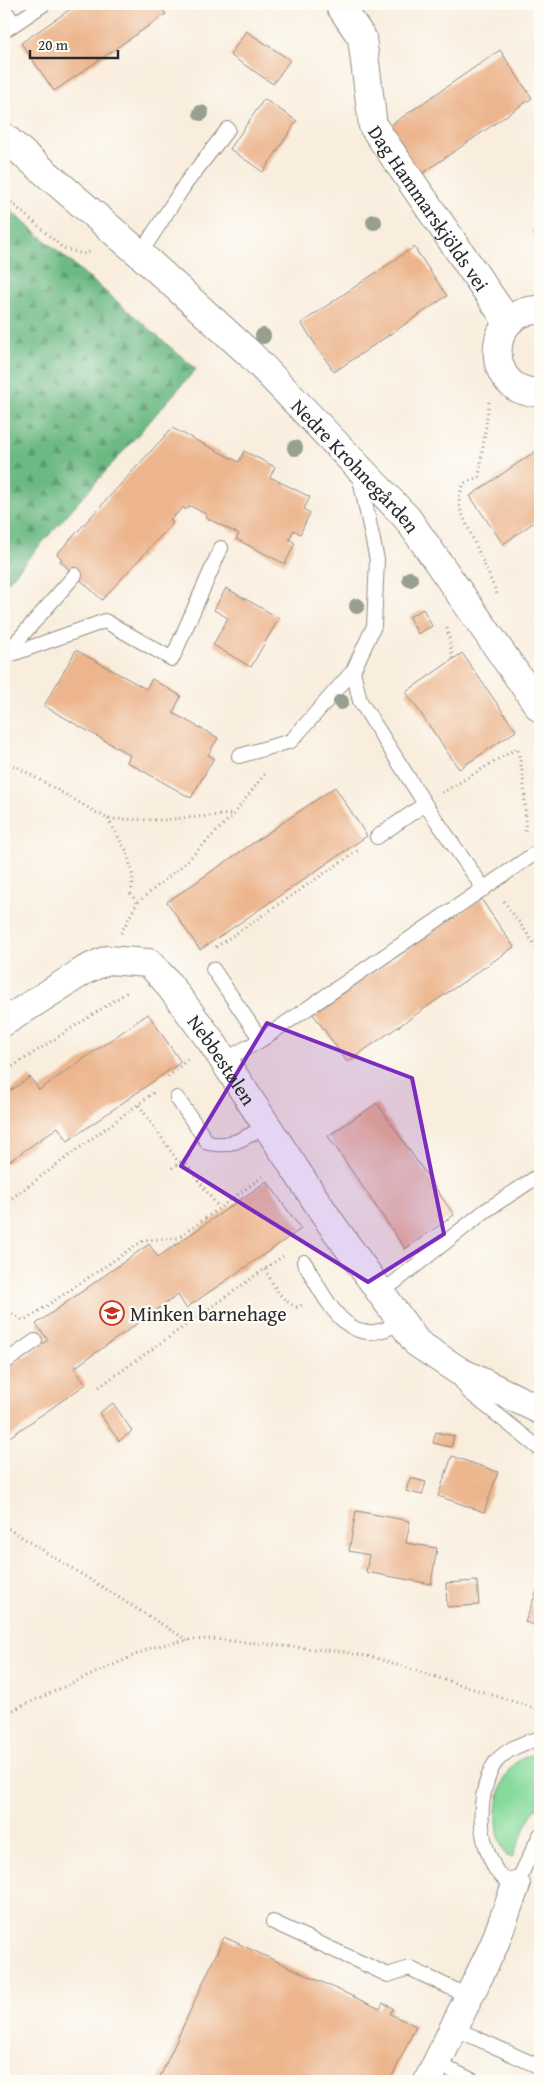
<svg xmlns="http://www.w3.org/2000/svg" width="544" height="2085" font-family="'Gentium Book Plus',serif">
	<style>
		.grass { fill: #85d99b; stroke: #588263 }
		.forest { fill: url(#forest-firs); stroke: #4c7257 }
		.building { fill: #ecb58d }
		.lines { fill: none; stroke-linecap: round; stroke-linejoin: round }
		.lane-casing { stroke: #928c84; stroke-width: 16 }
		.street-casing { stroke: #928c84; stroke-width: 30 }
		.path { stroke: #928c84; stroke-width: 3; stroke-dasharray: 1 4; stroke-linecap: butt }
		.lane { stroke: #fff; stroke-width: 14 }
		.street { stroke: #fff; stroke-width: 28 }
		.tree { fill: #979f8e }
		.marked { fill: #7b2cbf; fill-opacity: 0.2; stroke: #7b2cbf; stroke-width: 4; stroke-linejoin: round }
		.labels { text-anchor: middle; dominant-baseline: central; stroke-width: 4.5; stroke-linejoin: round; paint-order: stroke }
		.street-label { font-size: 20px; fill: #2b2b2b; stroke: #fdfcf7 }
		.poi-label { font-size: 20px; fill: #2b2b2b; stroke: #fdfcf7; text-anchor: start }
	</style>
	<defs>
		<pattern id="forest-firs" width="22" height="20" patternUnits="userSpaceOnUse" patternTransform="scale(1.25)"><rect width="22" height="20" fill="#6cb983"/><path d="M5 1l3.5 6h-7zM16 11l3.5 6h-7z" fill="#59976b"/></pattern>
	</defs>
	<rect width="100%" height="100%" fill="#fdfcf7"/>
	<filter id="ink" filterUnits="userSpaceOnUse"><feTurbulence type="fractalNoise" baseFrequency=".02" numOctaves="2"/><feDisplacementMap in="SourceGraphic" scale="10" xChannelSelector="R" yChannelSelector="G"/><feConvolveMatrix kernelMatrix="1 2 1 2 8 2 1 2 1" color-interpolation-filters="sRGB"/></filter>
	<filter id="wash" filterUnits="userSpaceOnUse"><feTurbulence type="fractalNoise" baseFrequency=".0096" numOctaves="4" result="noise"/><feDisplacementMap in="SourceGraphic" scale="20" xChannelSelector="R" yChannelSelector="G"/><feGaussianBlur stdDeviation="1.12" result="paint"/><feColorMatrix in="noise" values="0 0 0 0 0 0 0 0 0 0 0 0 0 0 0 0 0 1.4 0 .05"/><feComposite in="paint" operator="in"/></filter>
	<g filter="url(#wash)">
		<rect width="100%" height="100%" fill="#f9eede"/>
		<!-- grass -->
		<path class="grass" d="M540 1751V1803L531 1815 512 1858 506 1855C504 1850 500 1843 499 1837 494 1817 498 1782 512 1766 519 1758 531 1755 540 1751Z"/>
		<!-- forest -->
		<path class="forest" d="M4 205 196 369 4 586Z"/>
		<g id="blocks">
			<!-- building -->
			<path class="building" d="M78 4H159L166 14 54 91 21 43Z
				M246 31 290 60 273 84 230 55Z
				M500 50 532 98 420 175 388 127Z
				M264 99 297 121 263 172 230 149Z
				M540 228V243L533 233Z
				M414 247 447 296 334 372 301 323Z
				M172 428 239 462 244 451 275 467 270 477 310 497 304 509 310 513 300 534 294 530 289 539 295 543 285 564 236 539 239 534 206 518V514L190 506 185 510 184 507 170 520 173 523 102 600 60 561 62 559 57 554Z
				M540 448V518L503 544 470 496Z
				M226 588 279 618 251 667 213 645 228 618 214 610Z
				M423 609 432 626 418 634 409 617Z
				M76 650 146 689 152 679 181 696 173 713 218 738 208 755 214 758 191 798 127 762 130 755 44 706Z
				M462 653 516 731 459 769 406 692Z
				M335 787 367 836 200 950 167 902Z
				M481 899 514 947 347 1062 313 1014Z
				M148 1014 181 1062 68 1141 58 1127 4 1165V1095L30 1077 39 1090Z
				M377 1103 454 1215 405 1249 328 1136Z
				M267 1181 301 1229 186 1308 178 1295 74 1368 86 1384 4 1441V1371L48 1340 36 1324 149 1244 158 1257Z
				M113 1403 132 1431 119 1441 99 1413Z
				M436 1432 454 1436 451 1447 433 1443Z
				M452 1456 498 1472 484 1512 438 1496Z
				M410 1478 426 1482 422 1495 406 1491Z
				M356 1511 410 1521 406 1543 437 1548 431 1584 366 1572 369 1555 349 1551Z
				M477 1581 479 1605 447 1607 446 1583Z
				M538 1588 540 1589V1627L525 1622Z
				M224 1937 380 2009 383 2003 393 2008 390 2014 416 2026 390 2081H158Z"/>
		</g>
	</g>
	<g filter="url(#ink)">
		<use href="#blocks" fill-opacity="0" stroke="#928c84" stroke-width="1"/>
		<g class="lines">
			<!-- lane casing -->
			<g class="lane-casing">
				<path id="lane" d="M4 9 14 24
					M4 31 44 4
					M140 254 186 183 228 129
					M4 656 75 575
					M4 657 105 621 172 659 221 548
					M353 671 360 701 425 804 484 889
					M239 756 291 741 353 671 374 626 377 560 359 474
					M377 837 425 804
					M213 969 261 1040
					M224 1060 261 1040 540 850
					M177 1098 208 1143C232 1148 246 1137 266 1126
					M304 1262C327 1300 348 1355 400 1322
					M381 1293 485 1211 540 1175
					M4 1363 35 1341
					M458 1377 469 1392 540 1449
					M540 1739C523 1742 501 1751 492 1768 478 1798 478 1833 492 1862 494 1866 496 1872 500 1875 504 1879 511 1882 516 1885L540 1835
					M273 1922 388 1975 409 1968 470 1997
					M454 2028 540 2067
					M436 2063 474 2081"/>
			</g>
			<!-- street casing -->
			<g class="street-casing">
				<g id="street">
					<path id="s1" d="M339 4 362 38 373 126 508 322"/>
					<path id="s2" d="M4 137 140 254 251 355 407 518 540 708"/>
					<path d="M540 310C482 309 485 397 540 392"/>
					<path id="s3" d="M4 1022 85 970 107 960 149 963 166 981 211 1041 330 1222 417 1343 459 1371 540 1410"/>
					<path d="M428 2081 494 1945 516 1885"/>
				</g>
			</g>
			<!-- path -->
			<path class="path" d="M4 196 63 248 83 254 93 251
				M489 402 479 477 464 483 459 497 460 509 498 596
				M447 628 453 659
				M4 762 17 767 108 819 161 820 233 814
				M442 793 517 748C525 777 526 805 525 834
				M108 819 127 852 133 877 131 894 137 903
				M504 901 540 952
				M121 933 137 903 184 864 234 814 266 772
				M216 947 360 849
				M4 1072 129 991
				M168 1077 189 1058
				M139 1105 179 1163
				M183 1160 219 1208
				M172 1168 190 1155
				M4 1204 156 1091
				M265 1269C273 1284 280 1301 297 1307L304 1304
				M4 1309 24 1321
				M26 1320 144 1240 178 1238 265 1175
				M99 1387 283 1256
				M4 1526 187 1640
				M4 1714 153 1647 188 1640 213 1639 345 1652 376 1658 540 1710"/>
			<!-- lane -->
			<use href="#lane" class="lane"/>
			<!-- street -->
			<use href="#street" class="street"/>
		</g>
		<!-- trees -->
		<g class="tree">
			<circle cx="201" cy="113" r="8"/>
			<circle cx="374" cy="222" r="8"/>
			<circle cx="263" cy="336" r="8"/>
			<circle cx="295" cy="448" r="8"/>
			<circle cx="410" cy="579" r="8"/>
			<circle cx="357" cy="606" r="8"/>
			<circle cx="341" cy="702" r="8"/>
		</g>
	</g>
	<!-- marked area -->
	<path class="marked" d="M267 1023 412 1078 444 1234 368 1282 181 1166Z"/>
	<!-- icons -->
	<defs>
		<g id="school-ring" transform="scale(1.25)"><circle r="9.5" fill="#fdfcf7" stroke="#c8321e" stroke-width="1.5"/><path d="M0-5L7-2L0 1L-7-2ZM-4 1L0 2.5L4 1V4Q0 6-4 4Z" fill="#c8321e"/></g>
	</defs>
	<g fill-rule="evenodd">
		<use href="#school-ring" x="112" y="1313"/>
	</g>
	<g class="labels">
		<!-- street labels -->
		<g class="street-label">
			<text stroke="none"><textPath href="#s1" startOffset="229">Dag Hammarskjölds vei</textPath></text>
			<text stroke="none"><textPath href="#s2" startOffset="482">Nedre Krohnegården</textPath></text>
			<text stroke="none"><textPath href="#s3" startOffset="284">Nebbestølen</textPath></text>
		</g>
		<!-- poi labels -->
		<g class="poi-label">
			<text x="130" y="1313">Minken barnehage</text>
		</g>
	</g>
	<!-- margin -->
	<rect width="544" height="2085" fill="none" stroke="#fdfcf7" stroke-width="20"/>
	<!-- scale -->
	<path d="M30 50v8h88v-8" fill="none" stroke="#2b2b2b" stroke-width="2.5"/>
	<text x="38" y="50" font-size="15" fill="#2b2b2b" stroke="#fdfcf7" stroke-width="4" paint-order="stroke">20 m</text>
</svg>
